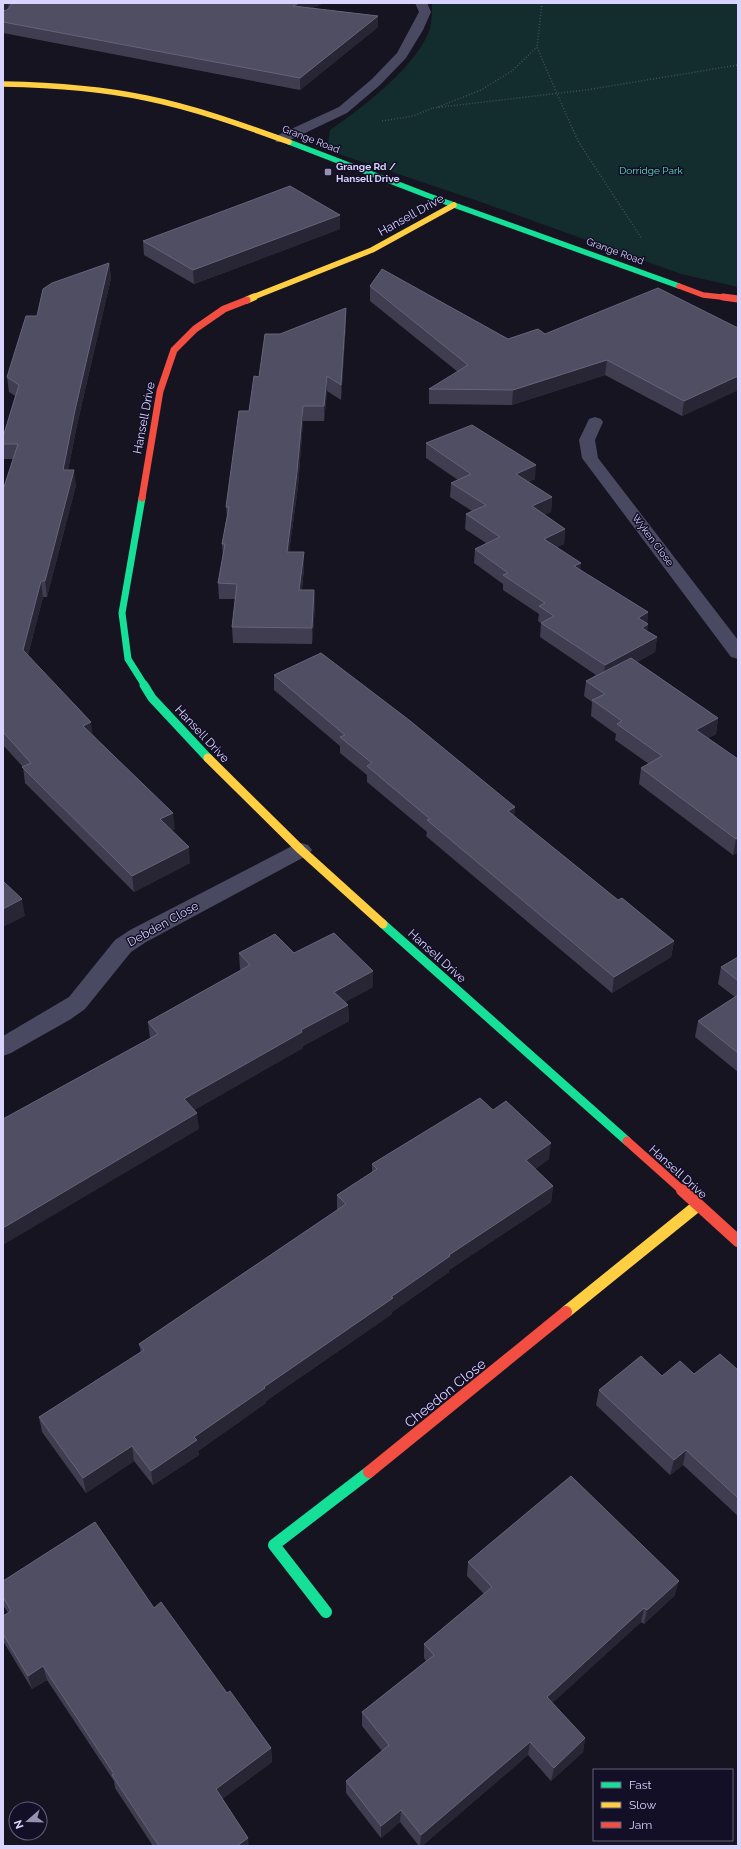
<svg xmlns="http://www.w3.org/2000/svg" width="741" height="1849" font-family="Raleway,sans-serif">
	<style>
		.green { fill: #132c2d }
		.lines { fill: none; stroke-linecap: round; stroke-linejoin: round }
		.path { stroke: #44505f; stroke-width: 1.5; stroke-dasharray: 1 2; stroke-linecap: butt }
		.street { fill: #4a4962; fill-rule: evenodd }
		.fast-far3 { stroke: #16e098; stroke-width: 5.5 }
		.fast-far2 { stroke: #16e098; stroke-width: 7 }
		.fast-far1 { stroke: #16e098; stroke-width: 9 }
		.fast { stroke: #16e098; stroke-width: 12 }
		.slow-far3 { stroke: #ffcf43; stroke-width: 5.5 }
		.slow-far2 { stroke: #ffcf43; stroke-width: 7 }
		.slow-far1 { stroke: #ffcf43; stroke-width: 9 }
		.slow { stroke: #ffcf43; stroke-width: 12 }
		.jam-far3 { stroke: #f24e42; stroke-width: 5.5 }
		.jam-far2 { stroke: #f24e42; stroke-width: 7 }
		.jam-far1 { stroke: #f24e42; stroke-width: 9 }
		.jam { stroke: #f24e42; stroke-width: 12 }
		.wall { fill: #403d50 }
		.shaded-wall { fill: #282635 }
		.building { fill: #504e63; stroke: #66637b }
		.poi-dot { fill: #9591b1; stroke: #130f26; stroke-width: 1.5 }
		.labels { text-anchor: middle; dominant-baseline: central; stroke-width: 3; stroke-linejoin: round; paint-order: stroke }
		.far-street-label { font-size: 10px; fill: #d9d4ff; stroke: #130f26 }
		.far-poi-label { font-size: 10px; font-weight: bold; fill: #d9d4ff; stroke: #130f26; text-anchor: start }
		.far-park-label { font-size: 10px; fill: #5fe0c0; stroke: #130f26 }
		.street-label { font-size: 12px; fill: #d9d4ff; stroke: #130f26 }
		.near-street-label { font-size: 14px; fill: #d9d4ff; stroke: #130f26 }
	</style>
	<rect width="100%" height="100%" fill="#161421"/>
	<!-- green -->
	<path class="green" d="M432 3H738V287L681 274 478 201 327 150 330 130C361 109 411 70 427 36 432 26 432 14 432 3Z"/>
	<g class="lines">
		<!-- path -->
		<path class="path" d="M542 3 537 47 548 73 578 141 642 239
			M438 107 481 90 512 71 537 47
			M433 108 586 90 738 65
			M382 121 413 116 433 108"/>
		<!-- street -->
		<path class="street" d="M415 3H427L431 12 423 30 406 58 380 85 347 113 286 142H276L275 139 276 136 339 107 372 79 397 53 419 12Z
			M595 417 601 419 603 422 595 440 598 458 738 640V659L731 657 582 458 579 440 589 419Z
			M301 843 308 845 312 850 308 855 146 942 131 952 85 1009 71 1019 11 1053 3 1056V1036L69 997 115 940 130 930 294 845Z"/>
		<!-- fast-far3 -->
		<path class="fast-far3" d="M289 142 429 196 679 286"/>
		<!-- fast-far2 -->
		<path class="fast-far2" d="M142 498 122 613 128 659 145 686"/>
		<!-- fast-far1 -->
		<path class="fast-far1" d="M144 685 152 698 208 758
			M383 924 627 1141"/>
		<!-- fast -->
		<path class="fast" d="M326 1612 274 1545 369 1472"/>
		<!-- slow-far3 -->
		<path class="slow-far3" d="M3 84C51 85 99 88 146 98 195 108 242 125 289 142
			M251 298 372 250 454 205"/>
		<!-- slow-far2 -->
		<path class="slow-far2" d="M247 300 254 297"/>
		<!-- slow-far1 -->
		<path class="slow-far1" d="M208 758 301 850 383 924"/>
		<!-- slow -->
		<path class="slow" d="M566 1312 697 1206"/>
		<!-- jam-far3 -->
		<path class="jam-far3" d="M679 286 703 295 731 298"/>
		<!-- jam-far2 -->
		<path class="jam-far2" d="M723 297 738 299
			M142 498 160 391 174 350 195 329 224 309 247 300"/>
		<!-- jam-far1 -->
		<path class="jam-far1" d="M627 1141 683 1191"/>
		<!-- jam -->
		<path class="jam" d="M682 1190 738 1241
			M369 1472 566 1312"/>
	</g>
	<!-- wall -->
	<path class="wall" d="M3 3H324L312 8 378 16V27L300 90 3 33V11L7 10 8 9 3 10Z
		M340 229 194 284 144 255 143 241Z
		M109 263 111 278 77 425 68 470 76 485 47 597H43L28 655 93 735 175 829 171 830 190 863 134 892 25 783 23 767 3 745V490L13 459H3V437L15 396 9 392 7 377 37 316Z
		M370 286 508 339 545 334 738 328V390L682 416 605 375 512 405 429 404V389L458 372 370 301Z
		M346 322 341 400 327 391 324 421H303L298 487 289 552 304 568 302 590H314L315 606 312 644 233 643 232 627 235 599H219L218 583 223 556 222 544 227 516 226 507 249 411 259 377 280 334Z
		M426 443 535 479 528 482 552 497 551 512 544 515 565 529 564 544 557 547 580 570 648 612 647 623 648 624 647 631 657 637 655 652 637 662 718 718 716 734 708 738 738 759V852L733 855 639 784 641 768 649 764 615 740 616 734 591 716 592 702 584 696 586 681 596 675 540 637 541 623 538 621 539 614 503 590V584L474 563 475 549 486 543 465 529 466 514 472 511 450 497 451 483 458 480 426 458Z
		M274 675 515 807 514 816 618 900 674 941 671 957 612 993 426 836 427 832 367 782V775L340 753V746L274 690Z
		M239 953H294L373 987 345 1002 348 1005 349 1021 303 1046V1048L194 1110 199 1129 150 1038 148 1022 241 970 240 969Z
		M738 957V1072L695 1037 698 1021 735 997 718 984 721 967Z
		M549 1159 535 1169 553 1186 551 1202 449 1270V1272L392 1312V1314L266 1401V1403L198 1451 199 1455 153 1485 134 1461 86 1493 42 1432 39 1417 141 1353 139 1344 337 1210V1195L372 1172V1164Z
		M738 1370V1516L683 1465 670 1475 596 1405 599 1390 662 1376Z
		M468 1562 675 1595 644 1624 641 1622 552 1703 585 1738 583 1752 551 1781 528 1755 422 1846H419L400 1822 381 1838 346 1793V1781L382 1751 362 1726V1712L426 1661 424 1658V1644L484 1594 467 1576Z
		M3 1581 154 1608 227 1693 271 1748 272 1762 222 1799 249 1846H153L115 1788 114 1781 47 1680 32 1689 3 1641V1616L8 1613 3 1605Z"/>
	<!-- shaded-wall -->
	<path class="shaded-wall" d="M3 3H8L9 9 3 10Z
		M299 3H324L293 17V6Z
		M378 16V27L300 90V78Z
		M340 215V229L194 284 193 270Z
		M109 263 111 278 77 425 65 485 63 470 75 410Z
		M346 308V322L341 400V385Z
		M607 360 605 375 512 405 513 390Z
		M327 376V391L324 421V406Z
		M738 376V390L682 416 684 401Z
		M303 406V421L298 487 287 567V552Z
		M536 465 535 479 515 488 516 474Z
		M74 470 76 485 47 597 45 581Z
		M552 497 551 512 531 521 532 506Z
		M565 529 564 544 542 553 544 539Z
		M304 552V568L300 605 299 590Z
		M581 563 580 577 574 566Z
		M41 581 43 597 25 666 23 650Z
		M314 590 315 606 312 644V628Z
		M648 612 647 625 648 624 646 639 638 618Z
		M657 637 655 652 603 680 605 665Z
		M718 718 716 734 693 746 696 730Z
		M91 722 93 738 83 726Z
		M515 807 514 823 508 811Z
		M173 813 175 829 161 835 160 819Z
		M738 838V852L733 855 736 839Z
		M189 847 190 863 134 892 132 876Z
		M22 899 25 916 3 927V909Z
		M674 941 671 957 612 993 614 977Z
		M373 971V987L335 1008 334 992Z
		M348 1005 349 1021 303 1046V1048L186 1115 184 1099 301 1030Z
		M197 1113 199 1129 3 1245V1228Z
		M551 1143 549 1159 524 1176 526 1160Z
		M553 1186 551 1202 449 1270V1272L392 1312V1314L266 1401V1403L198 1451 199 1455 153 1485 151 1471 194 1437 264 1387 391 1297 449 1255Z
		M132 1446 134 1461 86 1493 83 1478Z
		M686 1450 683 1465 670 1475 674 1460Z
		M679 1581 675 1595 644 1624 647 1610Z
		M644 1608 641 1622 545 1710 547 1697Z
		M43 1666 47 1680 32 1689 28 1676Z
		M585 1738 583 1752 551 1781 554 1768Z
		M530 1742 528 1755 422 1846H420L421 1835Z
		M271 1748 272 1762 218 1802 216 1789Z
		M401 1810 400 1822 381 1838V1826Z
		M248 1838 249 1846H237Z"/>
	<!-- building -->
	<path class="building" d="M13 3H299L293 6 378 16 300 78 3 22V11L7 10Z
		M290 186 340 215 193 270 143 241Z
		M109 263 75 410 63 470H74L45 581H41L23 650 91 722 83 726 173 813 160 819 189 847 132 876 22 767 31 763 3 732V490L18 444H3V437L19 385 7 377 26 316H37L43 289 52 283Z
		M382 269 508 339 538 329 545 334 658 288 738 328V376L684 401 607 360 513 390 429 389 468 365 370 286Z
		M346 308 341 385 327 376 324 406H303L297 472 287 552H304L299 590H314L312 628 232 627 237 584 218 583 225 544H222L229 507H226L239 411H249L254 376 259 377 265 334H280Z
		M472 425 536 465 516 474 552 497 532 506 565 529 544 539 581 563 574 566 648 612 638 618 648 624 642 628 657 637 605 665 541 623 554 616 539 606 545 603 503 575 508 573 475 549 500 537 466 514 486 505 451 483 471 474 426 443Z
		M321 653 409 720 515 807 508 811 618 900 622 898 674 941 614 977 427 820 430 819 367 766 372 763 340 737 345 735 274 675Z
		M631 658 718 718 696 730 738 759V838L736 839 641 768 662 756 617 724 622 721 592 700 605 694 586 681Z
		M3 881 22 899 3 909Z
		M334 933 373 971 334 992 348 1005 301 1030 302 1032 184 1099 197 1113 3 1228V1119L158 1034 148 1022 250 965 239 953 275 934 294 953Z
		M738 957V981L721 967Z
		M738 995V1053L698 1021Z
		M480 1098 493 1110 506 1101 551 1143 526 1160 553 1186 449 1255 450 1256 391 1297 393 1298 264 1387 265 1388 194 1437 197 1440 151 1471 132 1446 83 1478 39 1417 144 1350 139 1344 346 1204 337 1195 377 1169 372 1164Z
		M720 1354 738 1370V1498L686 1450 674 1460 599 1390 641 1356 662 1376 680 1361 694 1374Z
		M571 1476 679 1581 647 1610 644 1608 547 1697 585 1738 554 1768 530 1742 421 1835 401 1810 381 1826 346 1781 389 1745 362 1712 434 1655 424 1644 492 1587 468 1562Z
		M95 1522 154 1608 161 1602 227 1693 230 1691 271 1748 216 1789 248 1838 237 1846H159L112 1775 114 1774 43 1666 28 1676 3 1634V1616L11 1611 3 1597V1581Z"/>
	<!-- markers -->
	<rect class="poi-dot" x="324" y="168" width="8" height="8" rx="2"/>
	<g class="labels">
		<!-- far-street labels -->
		<g class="far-street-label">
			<text transform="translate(311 139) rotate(21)">Grange Road</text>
			<text transform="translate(615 251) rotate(20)">Grange Road</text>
			<text transform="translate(653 540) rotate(53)">Wyken Close</text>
		</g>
		<!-- far-poi labels -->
		<g class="far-poi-label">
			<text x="336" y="166">Grange Rd /<tspan x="336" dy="12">Hansell Drive</tspan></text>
		</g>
		<!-- far-park labels -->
		<g class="far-park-label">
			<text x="651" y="170">Dorridge Park</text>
		</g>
		<!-- street labels -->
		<g class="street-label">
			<text transform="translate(411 215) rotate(-29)">Hansell Drive</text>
			<text transform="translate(144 418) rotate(-79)">Hansell Drive</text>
			<text transform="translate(202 734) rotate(47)">Hansell Drive</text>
			<text transform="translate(163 924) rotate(-29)">Debden Close</text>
			<text transform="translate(437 956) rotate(42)">Hansell Drive</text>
			<text transform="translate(678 1172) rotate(42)">Hansell Drive</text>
		</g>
		<!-- near-street labels -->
		<g class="near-street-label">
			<text transform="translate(445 1393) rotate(-39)">Cheedon Close</text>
		</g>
	</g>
	<!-- border -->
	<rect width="741" height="1849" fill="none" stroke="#d9d4ff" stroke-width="8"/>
	<!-- legend -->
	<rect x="593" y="1769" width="140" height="72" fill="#130f26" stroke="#625e7d"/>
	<rect x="601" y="1782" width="20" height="6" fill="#16e098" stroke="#625e7d"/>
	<text x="629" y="1789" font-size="12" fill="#d9d4ff">Fast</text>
	<rect x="601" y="1802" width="20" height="6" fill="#ffcf43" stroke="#625e7d"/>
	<text x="629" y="1809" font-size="12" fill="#d9d4ff">Slow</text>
	<rect x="601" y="1822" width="20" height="6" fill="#f24e42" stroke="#625e7d"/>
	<text x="629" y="1829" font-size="12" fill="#d9d4ff">Jam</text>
	<!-- north arrow -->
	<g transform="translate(28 1821) rotate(250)"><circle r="19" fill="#130f26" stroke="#625e7d"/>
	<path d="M0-3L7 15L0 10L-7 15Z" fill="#9591b1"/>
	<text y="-6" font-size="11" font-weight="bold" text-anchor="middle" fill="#d9d4ff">N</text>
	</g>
</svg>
